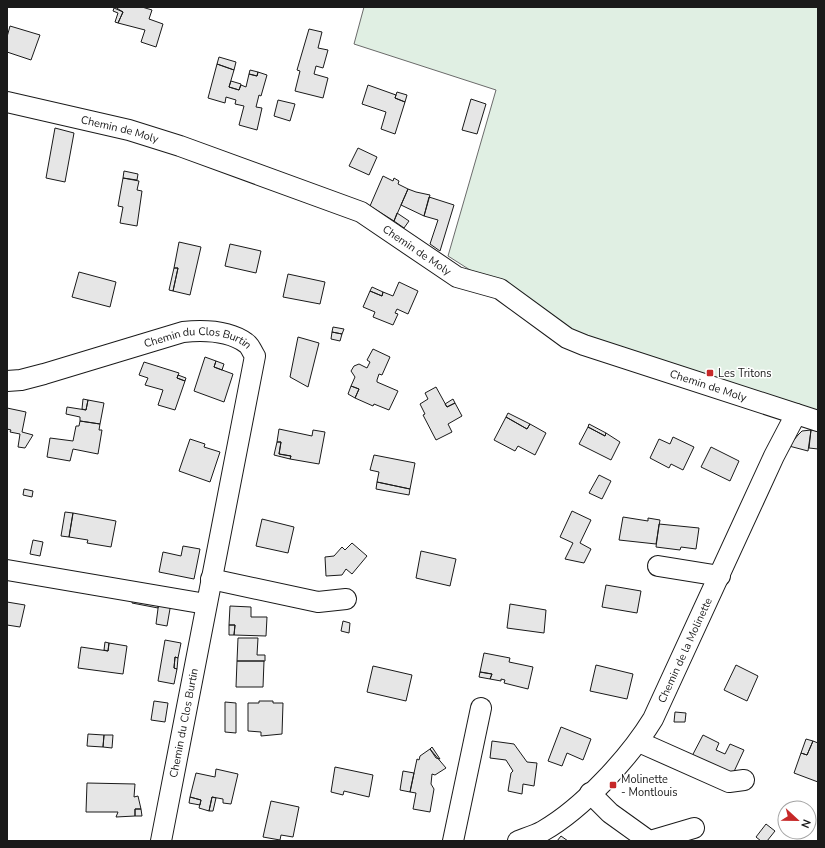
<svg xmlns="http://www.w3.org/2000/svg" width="825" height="848" font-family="'Nunito Sans',sans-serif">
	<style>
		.green { fill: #e0efe3; stroke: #6a6a6a }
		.building { fill: #e6e6e6; stroke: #1a1a1a }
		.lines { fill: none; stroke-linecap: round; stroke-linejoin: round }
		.minor-casing { stroke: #1a1a1a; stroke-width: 22 }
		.minor { stroke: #fff; stroke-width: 20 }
		.poi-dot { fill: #c62828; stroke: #fff; stroke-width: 1.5 }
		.labels { text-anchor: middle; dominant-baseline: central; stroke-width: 3; stroke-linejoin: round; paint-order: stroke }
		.street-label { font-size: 11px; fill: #1a1a1a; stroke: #fff }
		.poi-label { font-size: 11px; fill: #1a1a1a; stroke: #fff; text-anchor: start }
	</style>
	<rect width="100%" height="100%" fill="#fff"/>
	<!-- green -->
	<path class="green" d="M364 7H818V412L566 331 448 256 496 90 354 44Z"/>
	<!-- building -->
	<path class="building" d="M115 7H142L152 10 149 19 163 24 156 47 141 42 145 30 118 23 123 12Z
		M114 8 123 12 118 23 115 22 118 13 113 11Z
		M10 26 40 35 31 60 7 52V37Z
		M309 29 322 32 318 48 328 50 323 68 316 66 314 74 328 78 323 98 295 91 300 71 297 70Z
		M219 57 236 62 234 70 217 64Z
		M217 64 234 70 229 87 239 90 241 85 246 87 249 74 257 76 258 72 267 75 261 96 259 95 256 107 262 108 257 130 239 125 244 106 235 104 236 100 226 97 225 103 208 98Z
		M250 70 258 72 257 76 249 74Z
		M231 81 241 84 239 90 229 87Z
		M368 85 396 95 395 98 405 102 395 134 381 129 386 112 362 104Z
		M397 92 407 95 405 102 395 98Z
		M471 99 486 104 477 134 462 130Z
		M278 100 295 104 290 121 274 116Z
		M55 128 74 133 65 182 46 178Z
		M358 148 377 157 369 175 349 166Z
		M124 171 138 174 137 180 123 178Z
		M383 176 393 181 394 178 399 181 398 184 408 189 394 221 370 206Z
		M123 178 139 181 137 190 142 191 137 226 120 223 123 207 118 206Z
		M408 189 416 192 430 195 424 216 401 205Z
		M429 197 454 205 440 251 430 244 438 220 424 216Z
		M397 213 409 221 404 228 394 221Z
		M179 242 201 247 190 295 173 291 178 268H174Z
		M230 244 261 251 256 273 225 266Z
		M174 268H178L173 291 169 290Z
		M79 272 116 282 110 307 72 297Z
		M288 274 325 282 320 304 283 297Z
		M399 282 418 291 408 314 397 309 395 313 398 314 393 325 373 317 375 312 363 307 370 291 382 296 383 292 393 296Z
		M372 287 383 292 382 296 370 291Z
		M333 327 344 329 342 334 332 332Z
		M332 332 342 334 340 341 331 339Z
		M298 337 319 343 308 387 290 377Z
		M373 349 390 357 382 375 379 374 377 380V382L398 391 389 410 374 404 373 406 355 398 359 389 351 386 355 377 351 371 354 366 359 364 367 368 370 362 367 360Z
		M205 357 216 361 214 367 233 374 224 402 194 391Z
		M216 361 224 364 222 370 214 367Z
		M144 362 179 373 177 378 185 381 175 410 158 405 163 390 145 385 148 378 139 375Z
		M178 375 186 378 185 381 177 378Z
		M351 386 359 389 355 398 348 394Z
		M436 387 447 407 455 403 462 416 448 424 452 432 436 440 423 415 425 414 420 404 428 399 425 393Z
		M83 399 88 400 86 410 82 409Z
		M453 399 455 403 447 407 445 404Z
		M88 400 104 403 100 424 80 421V417L66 414 67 407 86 410Z
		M7 408 26 412 22 432 33 435 25 448 18 447 20 434 10 432 11 430 7 429Z
		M508 413 530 424 527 429 506 417Z
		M506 417 527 429 530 424 546 433 535 455 518 446 515 451 494 440Z
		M80 421 100 424 99 430H102L98 454 73 449 70 461 47 457 50 438 73 441 76 426H79Z
		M589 424 606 433 605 436 588 427Z
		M588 427 605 436 606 433 620 442 611 460 579 444Z
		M279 429 312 436 313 430 325 432 319 464 290 459 291 456 279 454 281 442H277Z
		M811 430 808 451 789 446 798 435 802 431Z
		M811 430 818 431V449L809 448Z
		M673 437 694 447 683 470 671 464 669 468 650 458 659 439 670 444Z
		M190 439 205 444 204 447 220 452 210 482 179 471Z
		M277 442H281L279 454 291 456 290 459 274 455Z
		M711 447 739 461 730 481 701 467Z
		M374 455 415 463 410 489 377 482 379 472 370 470Z
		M599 475 611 481 602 499 589 493Z
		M377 482 410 489 409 495 376 489Z
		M24 489 33 491 32 497 23 495Z
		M572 511 591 520 580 543 591 549 584 563 565 559 573 543 560 537Z
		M65 512 73 513 69 537 61 536Z
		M73 513 116 521 111 547 87 543 88 540 69 537Z
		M623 517 648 521V518L660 520 656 544 619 540Z
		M262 519 294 527 288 553 256 546Z
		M659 524 699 528 696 549 681 547 680 550 656 547Z
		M33 540 43 542 40 556 30 554Z
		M352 543 367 556 352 574 346 569 342 575 326 576 325 557 334 556 342 547 345 550Z
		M183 546 200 549 194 579 159 572 163 552 181 556Z
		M421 551 456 559 450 586 416 578Z
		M606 585 641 591 637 613 602 607Z
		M133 596 159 601 158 608 132 603Z
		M159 601 171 603 167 626 156 624Z
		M7 602 25 605 20 627 7 625Z
		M510 604 546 610 544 633 507 628Z
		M230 606 251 607V617H267L266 636 234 635 235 625H229Z
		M343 621 350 623 349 633 341 631Z
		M229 625H235L234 635H229Z
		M238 638H258L257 655H265V661H237Z
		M165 640 181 643 178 658 175 657 174 668 177 669 174 684 158 681Z
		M105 642 109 643 108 651 104 650Z
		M109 643 127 646 123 674 78 668 81 647 108 651Z
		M484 653 510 658 509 662 533 667 528 689 504 683 505 680 501 679V681L490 679 492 674 480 672Z
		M175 657 178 658 177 669 174 668Z
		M237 661H264L263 687H236Z
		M596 665 633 674 627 699 590 691Z
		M736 665 758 676 747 701 724 690Z
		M373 666 412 675 406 701 367 692Z
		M480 672 492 674 490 679 479 677Z
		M154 701 168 703 165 722 151 720Z
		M259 701H273V703H283L282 734 261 736V732L248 731V703H259Z
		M225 702 236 703V733L225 732Z
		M675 712 686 713 685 722H674Z
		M561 727 591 739 583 760 567 753 562 766 548 761Z
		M88 734 104 735 103 747 87 746Z
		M104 735H113L112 748 103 747Z
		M703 735 719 743 716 750 725 754 730 744 744 750 731 778 691 758Z
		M806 739 813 741 807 755 801 753Z
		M492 741 514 744 527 762 537 763 534 786 523 784 522 794 508 791 511 773 513 771 506 760 490 758Z
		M813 741 818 743V782L794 773 801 753 807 755Z
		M432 747 440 759 436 758 430 749Z
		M430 749 446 768 435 775 432 774 431 784 434 789 430 812 413 809 416 793 410 792 417 759 419 760 420 756Z
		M335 767 373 775 369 797 344 791 343 795 331 792Z
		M216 769 238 774 231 804 223 803V799L212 797 209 811 199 808 201 800 190 797 196 773 215 777Z
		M403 771 414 773 410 792 400 790Z
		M87 783 135 784 134 797 138 796 141 809H135V816L116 817 118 812H86Z
		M190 797 201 800 200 805 189 803Z
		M212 797 216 798 213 811H209Z
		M271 801 299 807 293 837 281 835 280 840 263 837Z
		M135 809H141L142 816H135Z
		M766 824 775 831 767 841H761L756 837Z
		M561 836 568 841H557Z"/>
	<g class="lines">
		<!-- minor casing -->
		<g class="minor-casing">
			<g id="minor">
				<path id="s1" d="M7 102 129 130 180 146 361 212 457 277 500 289 567 338 584 345 818 421"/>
				<path id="s2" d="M7 381 21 380 44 374 183 332C203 330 228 330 246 343 250 345 252 352 255 356L161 841"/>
				<path d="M658 566 720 576"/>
				<path d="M7 570 206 604"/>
				<path d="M211 579 318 602 346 599"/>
				<path d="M639 742 729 782 744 780"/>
				<path d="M590 793 610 813 649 841"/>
				<path d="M453 841 481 708"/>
				<path id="s3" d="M518 841C526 838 536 835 543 831 583 808 629 758 653 719L774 456 796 414"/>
				<path d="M650 841 694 828"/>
			</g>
		</g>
		<!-- minor -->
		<use href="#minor" class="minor"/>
	</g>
	<!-- markers -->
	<g class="poi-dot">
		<rect x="706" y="369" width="8" height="8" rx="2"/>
		<rect x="609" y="781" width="8" height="8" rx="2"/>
	</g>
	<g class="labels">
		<!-- street labels -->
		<g class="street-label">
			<text stroke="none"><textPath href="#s1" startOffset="116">Chemin de Moly</textPath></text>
			<text stroke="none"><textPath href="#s1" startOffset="439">Chemin de Moly</textPath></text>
			<text stroke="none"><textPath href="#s2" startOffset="198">Chemin du Clos Burtin</textPath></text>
			<text stroke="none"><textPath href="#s1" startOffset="764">Chemin de Moly</textPath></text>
			<text stroke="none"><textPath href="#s3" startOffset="261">Chemin de la Molinette</textPath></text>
			<text transform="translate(184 723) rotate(-79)">Chemin du Clos Burtin</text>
		</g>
		<!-- poi labels -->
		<g class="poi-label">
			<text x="718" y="373">Les Tritons</text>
			<text x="621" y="779">Molinette<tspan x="621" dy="13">- Montlouis</tspan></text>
		</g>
	</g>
	<!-- border -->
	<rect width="825" height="848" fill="none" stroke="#1a1a1a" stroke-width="16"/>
	<!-- north arrow -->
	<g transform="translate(797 820) rotate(112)"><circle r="19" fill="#ffffff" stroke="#a3a3a3"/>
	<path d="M0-3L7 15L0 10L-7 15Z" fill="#c62828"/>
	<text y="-6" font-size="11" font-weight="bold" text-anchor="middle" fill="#1a1a1a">N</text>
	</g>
</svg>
